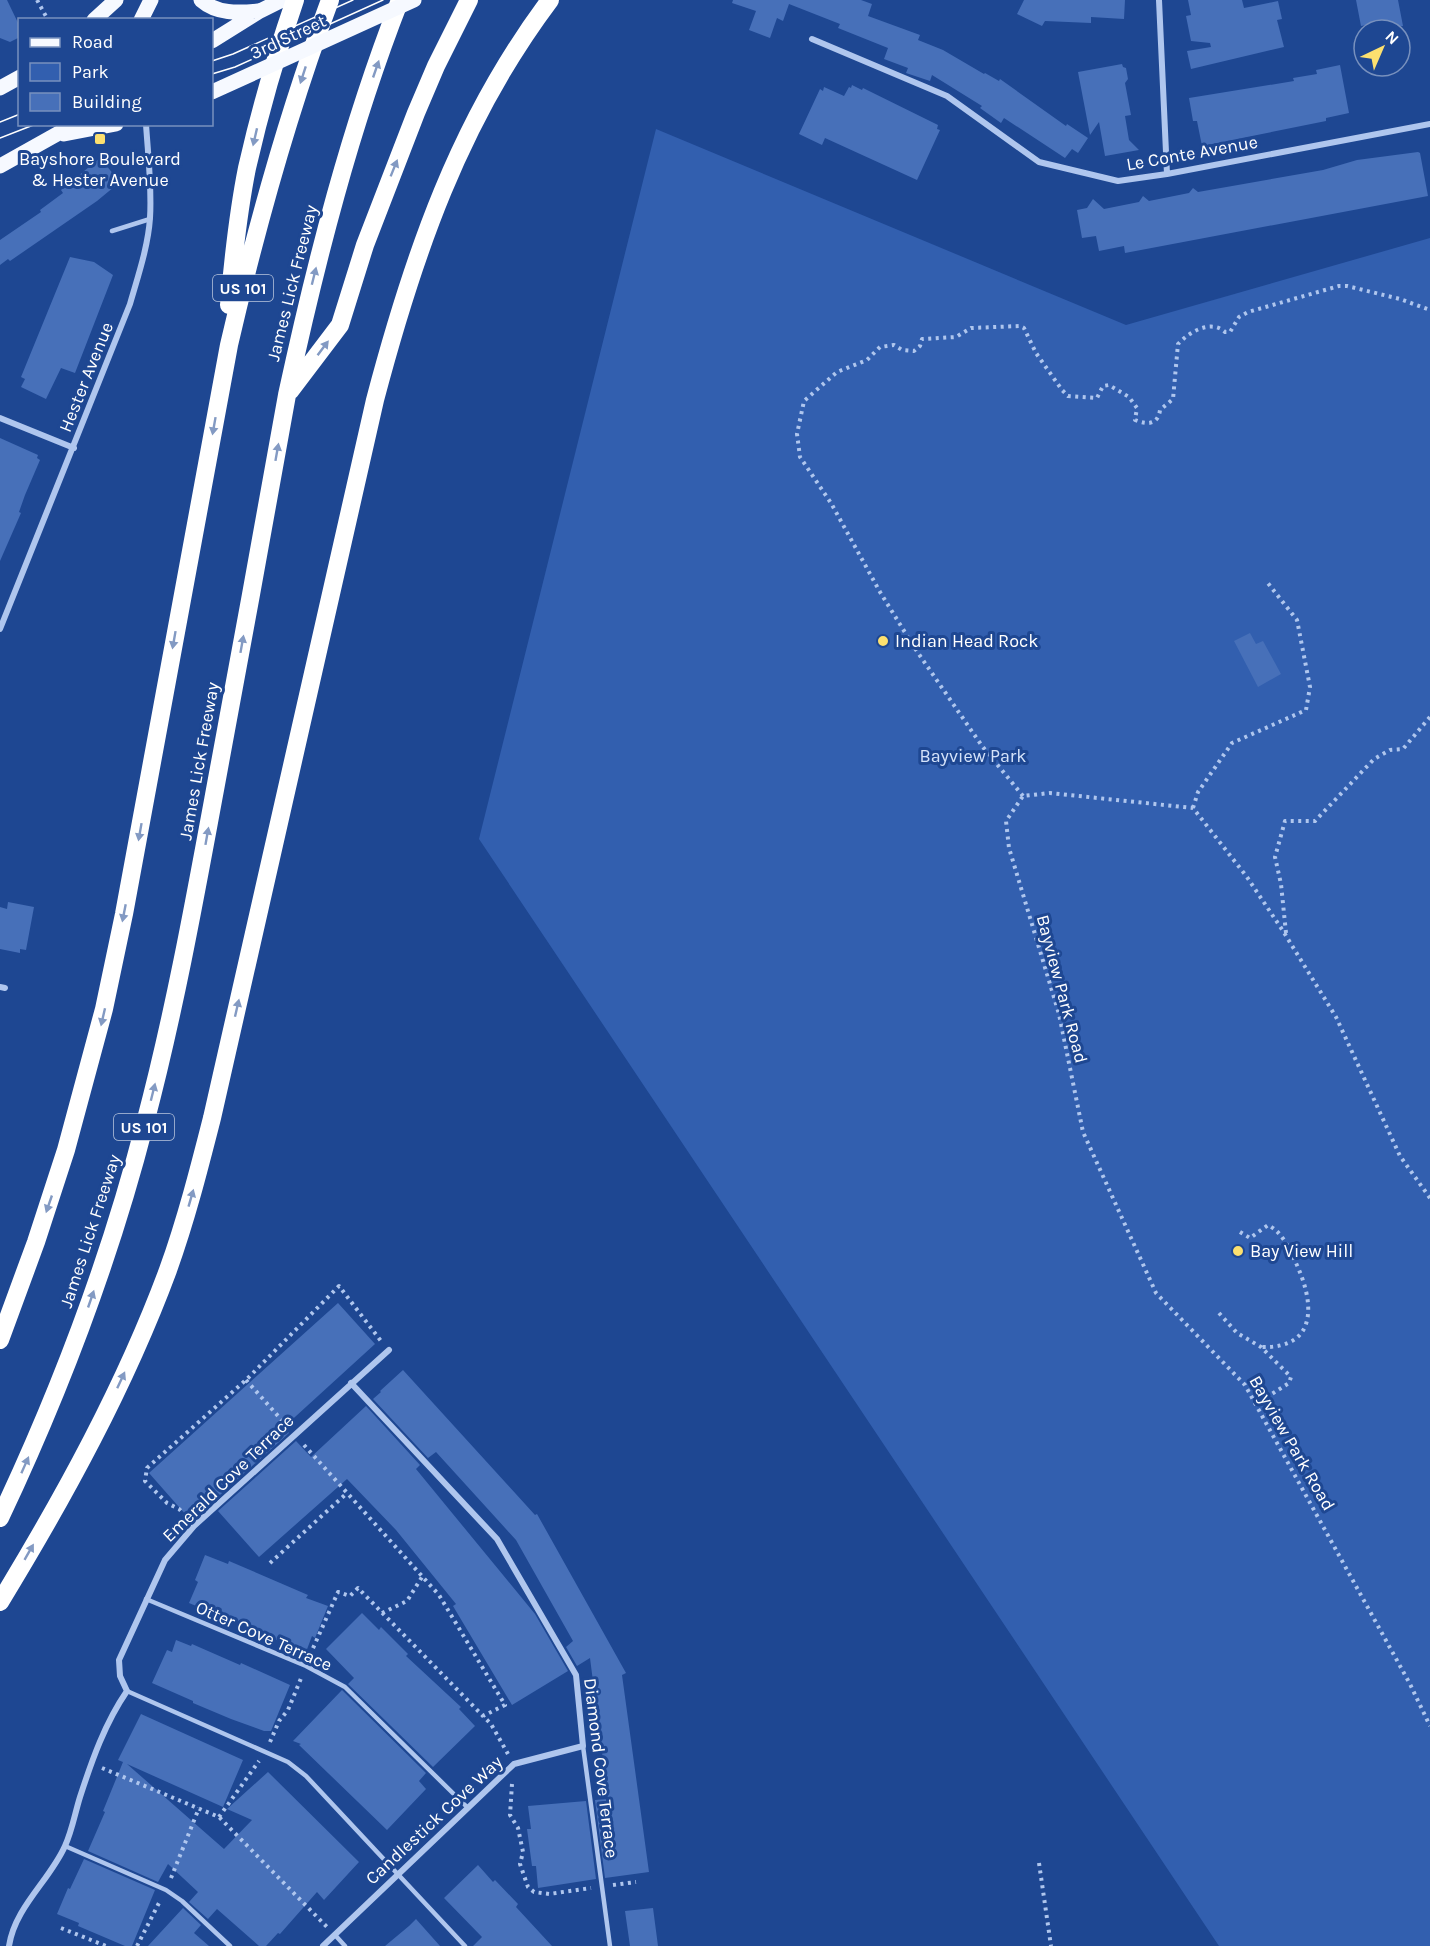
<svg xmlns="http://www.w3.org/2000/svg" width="1430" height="1946" font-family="Karla,sans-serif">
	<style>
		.green { fill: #325faf }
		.building { fill: #4770b9 }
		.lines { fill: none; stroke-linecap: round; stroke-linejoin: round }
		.path { stroke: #afc6ee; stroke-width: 4; stroke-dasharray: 3 4.5; stroke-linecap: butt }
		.service { stroke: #afc6ee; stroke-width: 4.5 }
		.minor { stroke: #afc6ee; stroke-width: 6 }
		.primary { stroke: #f6f9ff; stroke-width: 15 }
		.motorway { stroke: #fff; stroke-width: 18 }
		.tram { stroke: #fff; stroke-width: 1.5 }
		.primary-bridge { stroke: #f6f9ff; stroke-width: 15 }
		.oneway { fill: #839ac3 }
		.poi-dot { fill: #fce06f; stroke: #1e4792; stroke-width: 2 }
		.labels { text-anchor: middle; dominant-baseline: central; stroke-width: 6; stroke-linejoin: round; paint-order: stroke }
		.shield { fill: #1e4792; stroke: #bcc8de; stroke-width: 1.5 }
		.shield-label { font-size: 16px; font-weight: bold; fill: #fff }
		.street-label { font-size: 18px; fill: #fff; stroke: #1e4792 }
		.poi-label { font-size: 18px; fill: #fff; stroke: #1e4792; text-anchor: start }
		.park-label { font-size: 18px; fill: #d5e3fa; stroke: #1e4792 }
	</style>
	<rect width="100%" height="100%" fill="#1e4792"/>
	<!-- green -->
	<path class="green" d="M656 129 1126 325 1430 238V1946H1219L479 839Z"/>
	<!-- building -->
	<path class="building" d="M0 0H7L20 27V37L10 42 0 38Z
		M733 0H861L872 4 868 16 920 35 918 40 943 50 984 74 985 73 999 81 1000 79 1066 126 1067 124 1088 138 1078 153 1072 149 1065 158 1004 118 1001 123 980 108 982 106 932 75 930 81 906 73 908 68 884 59 888 48 838 28 840 24 789 4 783 21 777 18 770 38 749 30 756 11 732 3Z
		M1024 0H1125L1124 19 1091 17V23L1045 21 1042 26 1017 14Z
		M1188 0H1242L1244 8 1278 1 1282 19 1277 20 1284 47 1191 69 1187 51 1211 47 1210 43 1191 41 1186 16 1191 15Z
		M1356 0H1398L1403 26 1375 30 1373 24 1361 26Z
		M1122 64 1123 67 1126 68 1128 79 1125 83 1131 115 1125 116 1129 140 1139 150 1105 156 1099 122 1090 135 1078 72Z
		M1340 65 1349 113 1326 118V121L1202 146 1197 121H1193L1189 98 1294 81 1293 78 1317 74 1316 70Z
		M852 85 862 90 863 88 938 125 937 129 940 130 917 180 825 138 822 145 799 134 820 89 823 91 824 87 844 96 849 87 851 88Z
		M1418 152 1420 153 1428 196 1125 253 1124 246 1099 251 1096 236 1082 238 1077 210 1087 208 1093 199 1104 209 1139 202 1143 196 1149 201 1189 193 1193 188 1198 192 1323 170 1357 160Z
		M100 158 120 182 97 201 10 261 8 259 0 265V240L41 212 40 210 63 193 61 190Z
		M70 257 94 262 113 275 75 373 61 368 46 399 21 387 25 379 21 377Z
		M0 438 38 455 37 458 40 460 25 495 19 512 21 513 0 561Z
		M1250 633 1256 644 1263 641 1281 674 1258 687 1234 641Z
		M8 902 34 907 26 950 20 949V953L0 949V907L7 909Z
		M338 1303 375 1344 284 1427 289 1433 211 1503 206 1497 186 1515 149 1473Z
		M403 1370 535 1515 537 1514 626 1673 622 1675 649 1872 605 1878 595 1800 608 1799 590 1658 577 1666 566 1647 573 1641 516 1540 436 1452 428 1458 373 1399 381 1392 380 1391Z
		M366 1406 420 1465 416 1469 535 1614 568 1671 512 1705 453 1606 456 1604 396 1530 347 1479 259 1557 218 1511 296 1441 311 1457Z
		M205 1555 228 1564 229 1561 308 1595 306 1598 328 1606 315 1638 312 1636 306 1652 189 1603 198 1582 195 1580Z
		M362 1613 379 1630 381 1627 408 1654 406 1656 461 1707 459 1709 475 1726 433 1767 348 1684 354 1678 326 1649Z
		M176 1640 191 1646 192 1644 240 1665 241 1663 290 1685 271 1731H264L231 1719 193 1703V1701L152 1683 167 1650 172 1652Z
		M342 1690 426 1773 419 1781 426 1789 387 1830 299 1745 301 1744 293 1741Z
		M141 1714 243 1760 223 1807 127 1764 224 1849 252 1820 227 1809 268 1772 359 1862 324 1900 317 1892 280 1934 278 1933 266 1946H259L217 1909 208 1919 189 1902 198 1892 168 1864 158 1882 88 1851 105 1812 103 1811 123 1762 118 1760Z
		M586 1801 596 1879 538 1888 536 1866H532L527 1829H531L528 1806Z
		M84 1859 155 1890 132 1946H125L78 1926 79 1923 57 1914 68 1888 70 1889Z
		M478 1865 493 1882 495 1880 518 1904 516 1907 552 1946H473L482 1937 444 1898Z
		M183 1908 201 1925 194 1933 209 1946H148Z
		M653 1908 658 1946H630L625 1911Z
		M416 1919 440 1946H385L409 1926Z"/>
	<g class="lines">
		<!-- path -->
		<path class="path" d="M37 0 48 20
			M1023 796 982 746 914 647 880 592 831 503 800 457 797 434 804 401 837 372 867 360 880 347 894 345 902 350 914 351 920 346 922 339 956 337 971 328 1020 326 1024 328 1036 353 1062 390 1068 396 1097 398 1103 386 1109 385 1129 397 1137 408 1135 420C1147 425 1158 425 1160 410L1173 399 1178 344C1189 332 1211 319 1225 332H1230L1239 317 1248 312 1339 286H1347L1400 299 1430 310
			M1193 808 1198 792 1232 743 1306 710 1310 687 1297 620 1267 582
			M1286 933 1281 884 1275 857 1285 821H1315L1374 759 1390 750 1403 749 1430 717
			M1430 1198 1400 1156 1336 1017 1283 931 1247 877 1193 808 1050 793 1023 796 1006 821 1009 848 1059 1014 1083 1132 1156 1293 1245 1385 1410 1684 1430 1726
			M1240 1232 1250 1238 1268 1225C1282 1232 1289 1248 1295 1261 1314 1300 1320 1349 1261 1347
			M1219 1313 1237 1333 1261 1347 1291 1377 1289 1383 1256 1404
			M246 1380 287 1426
			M304 1445 439 1595 505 1705 483 1716 491 1724 508 1754
			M186 1516 179 1509 167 1503 145 1481 147 1468 246 1380 339 1286 381 1341
			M270 1563 347 1493
			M382 1613 407 1601 422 1577
			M310 1655 338 1592 350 1596 358 1588 483 1716
			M270 1742 279 1721 288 1710 302 1676
			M102 1768 219 1817 327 1927
			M512 1784 510 1815 518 1828 523 1852 520 1864 528 1887 534 1892 549 1894 591 1888
			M219 1817 259 1761
			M1039 1863 1051 1946
			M171 1878 199 1808
			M613 1885 636 1882
			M61 1928 106 1946
			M137 1946 160 1901"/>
		<!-- service -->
		<path class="service" d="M112 231 150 219
			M146 1599 306 1666 345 1687 468 1808
			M127 1691 288 1762 306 1776 465 1946
			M583 1746 610 1946
			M65 1846 166 1890 182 1901 230 1946
			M335 1935 345 1946"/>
		<!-- minor -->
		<path class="minor" d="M1159 0 1167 174
			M812 39 947 96 1039 162 1118 181 1167 174 1430 124
			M0 418 74 448
			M0 629 130 304C138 276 148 247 150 218 152 187 148 155 146 124
			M0 987 5 988
			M9 1946C15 1907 50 1880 65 1846 72 1831 75 1813 80 1797 92 1760 105 1723 127 1691L120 1676 119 1660 165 1560 194 1526 389 1350
			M323 1946 514 1764 583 1746 576 1675 497 1539 351 1383"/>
		<!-- primary -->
		<path class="primary" d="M201 0C217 14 238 13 258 11
			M94 20 116 0
			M141 20 151 0
			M212 41 260 11 282 0
			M0 88 20 77
			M64 134 116 124
			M0 166 75 124"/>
		<!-- motorway -->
		<path class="motorway" d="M229 305C233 260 238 213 247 168 260 111 276 55 295 0
			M290 391 340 325 365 245 416 113 436 66 469 0
			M0 1340 36 1242 66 1150 104 1009 124 914 229 345C256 228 288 113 330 0
			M0 1518C60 1391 110 1259 145 1123 176 1006 197 887 219 768 242 644 265 519 287 395 316 261 350 128 400 0
			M0 1602C64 1497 125 1386 168 1270 186 1220 199 1169 212 1118L375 400C413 256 459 121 550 0"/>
		<!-- tram -->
		<path class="tram" d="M212 61 233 54 353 0
			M212 74 235 67 383 0
			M0 122 20 114
			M0 138 36 124"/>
		<!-- primary-bridge -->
		<path class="primary-bridge" d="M212 92 414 0"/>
	</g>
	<!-- one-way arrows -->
	<defs><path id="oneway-solid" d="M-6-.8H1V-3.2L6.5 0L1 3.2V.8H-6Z" transform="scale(1.5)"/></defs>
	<g class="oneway">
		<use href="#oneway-solid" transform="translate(376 69) rotate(-71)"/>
		<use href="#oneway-solid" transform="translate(303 75) rotate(108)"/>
		<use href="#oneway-solid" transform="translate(255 137) rotate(103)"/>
		<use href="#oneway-solid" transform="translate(394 168) rotate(-68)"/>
		<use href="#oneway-solid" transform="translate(314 276) rotate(-76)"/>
		<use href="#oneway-solid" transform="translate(323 348) rotate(-53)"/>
		<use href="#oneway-solid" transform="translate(214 426) rotate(100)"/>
		<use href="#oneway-solid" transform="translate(277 452) rotate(-80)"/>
		<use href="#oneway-solid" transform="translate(174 640) rotate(100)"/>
		<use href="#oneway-solid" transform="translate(242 644) rotate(-80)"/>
		<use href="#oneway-solid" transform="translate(140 832) rotate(100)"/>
		<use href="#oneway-solid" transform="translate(207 836) rotate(-80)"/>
		<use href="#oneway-solid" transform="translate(124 913) rotate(101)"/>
		<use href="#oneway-solid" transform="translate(237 1008) rotate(-77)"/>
		<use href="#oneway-solid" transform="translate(103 1017) rotate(103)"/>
		<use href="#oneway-solid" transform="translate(153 1092) rotate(-76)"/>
		<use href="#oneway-solid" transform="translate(191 1198) rotate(-74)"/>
		<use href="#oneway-solid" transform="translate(49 1204) rotate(109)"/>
		<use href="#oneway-solid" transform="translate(91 1299) rotate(-71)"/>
		<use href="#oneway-solid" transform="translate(121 1380) rotate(-65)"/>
		<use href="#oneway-solid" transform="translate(25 1465) rotate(-66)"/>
		<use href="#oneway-solid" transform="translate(29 1552) rotate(-60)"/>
	</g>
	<!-- markers -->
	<g class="poi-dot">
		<rect x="94" y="133" width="12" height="12" rx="3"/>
		<circle cx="883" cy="641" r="6"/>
		<circle cx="1238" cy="1251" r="6"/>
	</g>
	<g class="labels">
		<!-- shield labels -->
		<g class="shield">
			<rect x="213" y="275" width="60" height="26" rx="4.5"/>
			<rect x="114" y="1114" width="60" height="26" rx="4.5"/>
		</g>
		<g class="shield-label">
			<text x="243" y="288">US 101</text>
			<text x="144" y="1127">US 101</text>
		</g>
		<!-- street labels -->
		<g class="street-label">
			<text transform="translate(288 37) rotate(-25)">3rd Street</text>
			<text transform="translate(1192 153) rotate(-10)">Le Conte Avenue</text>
			<text transform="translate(292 283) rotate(-76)">James Lick Freeway</text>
			<text transform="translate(86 377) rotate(-68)">Hester Avenue</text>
			<text transform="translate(199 761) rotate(-80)">James Lick Freeway</text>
			<text transform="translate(1062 989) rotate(75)">Bayview Park Road</text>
			<text transform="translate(90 1231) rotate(-72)">James Lick Freeway</text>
			<text transform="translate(1292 1443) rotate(60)">Bayview Park Road</text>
			<text transform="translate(228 1478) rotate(-44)">Emerald Cove Terrace</text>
			<text transform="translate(264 1636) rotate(24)">Otter Cove Terrace</text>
			<text transform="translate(601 1768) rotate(83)">Diamond Cove Terrace</text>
			<text transform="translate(434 1820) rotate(-43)">Candlestick Cove Way</text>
		</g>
		<!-- poi labels -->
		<g class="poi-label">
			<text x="100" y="159" text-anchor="middle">Bayshore Boulevard<tspan x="100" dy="21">&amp; Hester Avenue</tspan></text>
			<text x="895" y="641">Indian Head Rock</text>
			<text x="1250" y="1251">Bay View Hill</text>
		</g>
		<!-- park labels -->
		<g class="park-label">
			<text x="973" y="756">Bayview Park</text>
		</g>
	</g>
	<!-- legend -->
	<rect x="18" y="18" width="195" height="108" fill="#1e4792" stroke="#7891be" stroke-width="1.5"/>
	<rect x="30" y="38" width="30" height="9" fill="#f6f9ff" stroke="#7891be" stroke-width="1.5"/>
	<text x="72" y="48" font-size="18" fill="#ffffff">Road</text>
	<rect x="30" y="63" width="30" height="18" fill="#325faf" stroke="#7891be" stroke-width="1.5"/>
	<text x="72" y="78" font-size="18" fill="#ffffff">Park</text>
	<rect x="30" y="93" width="30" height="18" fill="#4770b9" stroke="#7891be" stroke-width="1.5"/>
	<text x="72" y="108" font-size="18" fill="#ffffff">Building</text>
	<!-- north arrow -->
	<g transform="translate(1382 48) rotate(44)"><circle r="28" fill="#1e4792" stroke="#7891be" stroke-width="1.5"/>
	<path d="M0-4.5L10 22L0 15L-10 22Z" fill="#fce06f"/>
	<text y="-9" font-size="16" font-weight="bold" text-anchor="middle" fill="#ffffff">N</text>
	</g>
</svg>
